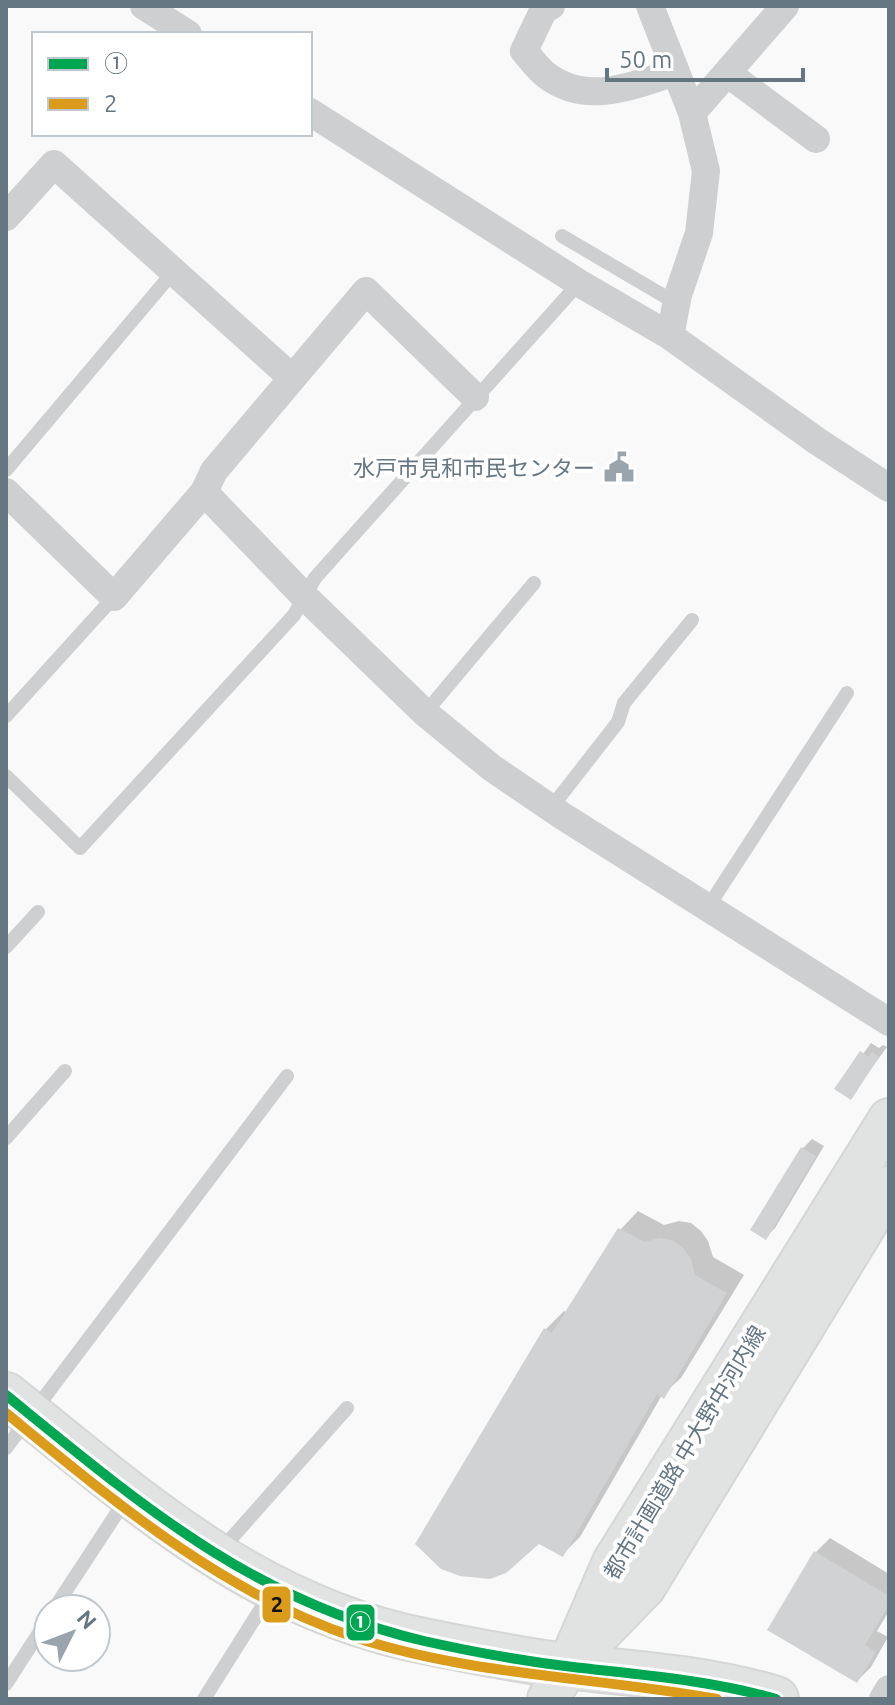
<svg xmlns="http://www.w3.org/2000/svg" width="895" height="1705" font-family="Ubuntu,'Noto Sans JP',sans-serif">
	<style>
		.shadow { fill: #0003 }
		.building { fill: #d0d2d3 }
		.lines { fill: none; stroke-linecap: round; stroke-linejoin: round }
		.secondary-casing { stroke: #d5d6d7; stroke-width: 44 }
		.primary-casing { stroke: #d5d6d7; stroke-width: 48 }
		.lane { stroke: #cecfd0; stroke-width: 14 }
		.street { stroke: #cecfd0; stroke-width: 28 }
		.secondary { stroke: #e1e2e2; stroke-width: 40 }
		.primary { stroke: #e1e2e2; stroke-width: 44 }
		.bus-1-casing { stroke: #fff; stroke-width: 16 }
		.bus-2-casing { stroke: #fff; stroke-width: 16 }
		.bus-1 { stroke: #00a651; stroke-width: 10 }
		.bus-2 { stroke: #da9c1a; stroke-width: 10 }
		.labels { text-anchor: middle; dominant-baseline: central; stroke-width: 8; stroke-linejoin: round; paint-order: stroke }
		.poi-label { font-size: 22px; fill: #657683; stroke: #fff; text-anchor: end }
		.street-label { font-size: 22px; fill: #657683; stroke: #fff }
		.line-badge { stroke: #fff; stroke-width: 3 }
		.badge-label { font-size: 22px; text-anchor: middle; font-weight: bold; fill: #fff }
		.pale-badge-label { font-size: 22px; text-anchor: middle; font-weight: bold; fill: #111 }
	</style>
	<rect width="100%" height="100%" fill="#f9f9f9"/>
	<!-- shadow -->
	<path class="shadow" d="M871 1043 879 1048 883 1045 887 1047 850 1098 837 1089Z
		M812 1139 824 1146 775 1228 766 1237 803 1148Z
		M638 1211 664 1225 679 1221 691 1223 701 1231 708 1241 713 1257 744 1275 681 1378 662 1395 580 1537 562 1555 539 1542 546 1329 564 1311 567 1313 620 1230Z
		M830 1538 889 1574V1611L877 1631 888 1637 871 1667 857 1681 816 1552Z"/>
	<!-- building -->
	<path class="building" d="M860 1051 869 1057 872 1052 879 1057 851 1100 834 1089Z
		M801 1147 816 1156 766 1240 750 1230Z
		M618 1228 645 1242 659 1238 672 1240 684 1249 691 1259 695 1275 727 1293 664 1399 657 1394 563 1557 539 1544 506 1573 490 1579 460 1576 441 1569 415 1544 544 1328 552 1333Z
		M814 1551 889 1596V1605L865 1645 876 1652 857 1683 767 1630Z"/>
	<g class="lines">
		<!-- secondary casing -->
		<g class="secondary-casing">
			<path id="secondary" d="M585 1649 645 1587 889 1187
				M548 1699 568 1666 613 1562 889 1119"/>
		</g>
		<!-- primary casing -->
		<g class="primary-casing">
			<path id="primary" d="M6 1395C137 1500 253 1607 424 1641 473 1651 524 1661 573 1667 641 1674 711 1679 776 1699"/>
		</g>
		<!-- lane -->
		<path class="lane" d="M562 236 676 303
			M6 470 174 271
			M425 713 534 583
			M6 716 114 597
			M6 776 80 848 294 615 315 578 579 283
			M551 808 618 722 624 703 692 620
			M708 907 847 693
			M6 947 38 912
			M6 1138 65 1071
			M6 1448 287 1076
			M221 1550 347 1408
			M54 1609 126 1499
			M6 1684 48 1619
			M204 1699 272 1591"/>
		<!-- street -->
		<path class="street" d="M144 6 188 34
			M551 6 543 11 524 51C531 59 538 69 546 75 587 106 631 86 675 72
			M650 6 692 113 706 171 699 233 678 295 670 336
			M727 73 816 139
			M310 112 579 283 670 336 817 441 889 488
			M692 113 785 6
			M6 217 54 164 291 377
			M6 492 114 597 204 492 214 471 366 291 475 397
			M204 492 304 596 425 713 492 768 561 815 889 1022
			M883 1699 889 1689"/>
		<!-- secondary -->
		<use href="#secondary" class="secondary"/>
		<!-- primary -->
		<use href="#primary" class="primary"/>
		<!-- bus-1 casing -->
		<g class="bus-1-casing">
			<path id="bus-1" d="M6 1395C139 1503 252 1601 424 1641 473 1652 523 1661 573 1667 642 1675 709 1680 776 1699"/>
		</g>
		<!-- bus-2 casing -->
		<g class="bus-2-casing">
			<path id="bus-2" d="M6 1413C114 1501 223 1594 357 1638 474 1676 597 1677 717 1699"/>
		</g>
		<!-- bus-1 -->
		<use href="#bus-1" class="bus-1"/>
		<!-- bus-2 -->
		<use href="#bus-2" class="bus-2"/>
	</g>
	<!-- icons -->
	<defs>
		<g id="civic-bare" transform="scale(2.4)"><path d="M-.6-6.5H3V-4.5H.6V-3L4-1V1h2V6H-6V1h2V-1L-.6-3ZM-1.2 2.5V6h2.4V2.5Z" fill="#99a4ac" stroke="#fff" stroke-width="2.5" paint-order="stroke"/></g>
	</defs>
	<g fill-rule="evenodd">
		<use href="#civic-bare" x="619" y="467"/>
	</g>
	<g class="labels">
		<!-- poi labels -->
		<g class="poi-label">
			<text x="595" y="467">水戸市見和市民センター</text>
		</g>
		<!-- street labels -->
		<g class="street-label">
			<text transform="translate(684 1452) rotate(-59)">都市計画道路 中大野中河内線</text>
		</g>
	</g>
	<g class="line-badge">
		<rect x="261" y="1585" width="31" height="39" rx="8" fill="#da9c1a"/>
		<rect x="345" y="1603" width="31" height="39" rx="8" fill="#00a651"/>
	</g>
	<g class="badge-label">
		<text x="360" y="1630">①</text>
	</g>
	<g class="pale-badge-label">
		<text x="277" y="1612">2</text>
	</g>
	<!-- border -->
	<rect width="895" height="1705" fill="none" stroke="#657683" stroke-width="16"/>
	<!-- legend -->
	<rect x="32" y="32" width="280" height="104" fill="#ffffff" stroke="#c1c8cd" stroke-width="2"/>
	<rect x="48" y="58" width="40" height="12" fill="#00a651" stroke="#c1c8cd" stroke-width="2"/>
	<text x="104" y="72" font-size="24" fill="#657683">①</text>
	<rect x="48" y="98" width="40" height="12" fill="#da9c1a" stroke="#c1c8cd" stroke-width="2"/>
	<text x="104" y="112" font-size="24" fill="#657683">2</text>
	<!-- north arrow -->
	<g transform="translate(72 1633) rotate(48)"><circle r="38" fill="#ffffff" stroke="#c1c8cd" stroke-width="2"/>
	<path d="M0-6L14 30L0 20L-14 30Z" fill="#99a4ac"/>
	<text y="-12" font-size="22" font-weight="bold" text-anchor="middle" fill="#657683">N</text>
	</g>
	<!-- scale -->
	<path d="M607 68v12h196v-12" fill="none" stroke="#657683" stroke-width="4"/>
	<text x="619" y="68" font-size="24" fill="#657683" stroke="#ffffff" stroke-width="6" paint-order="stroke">50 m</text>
</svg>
